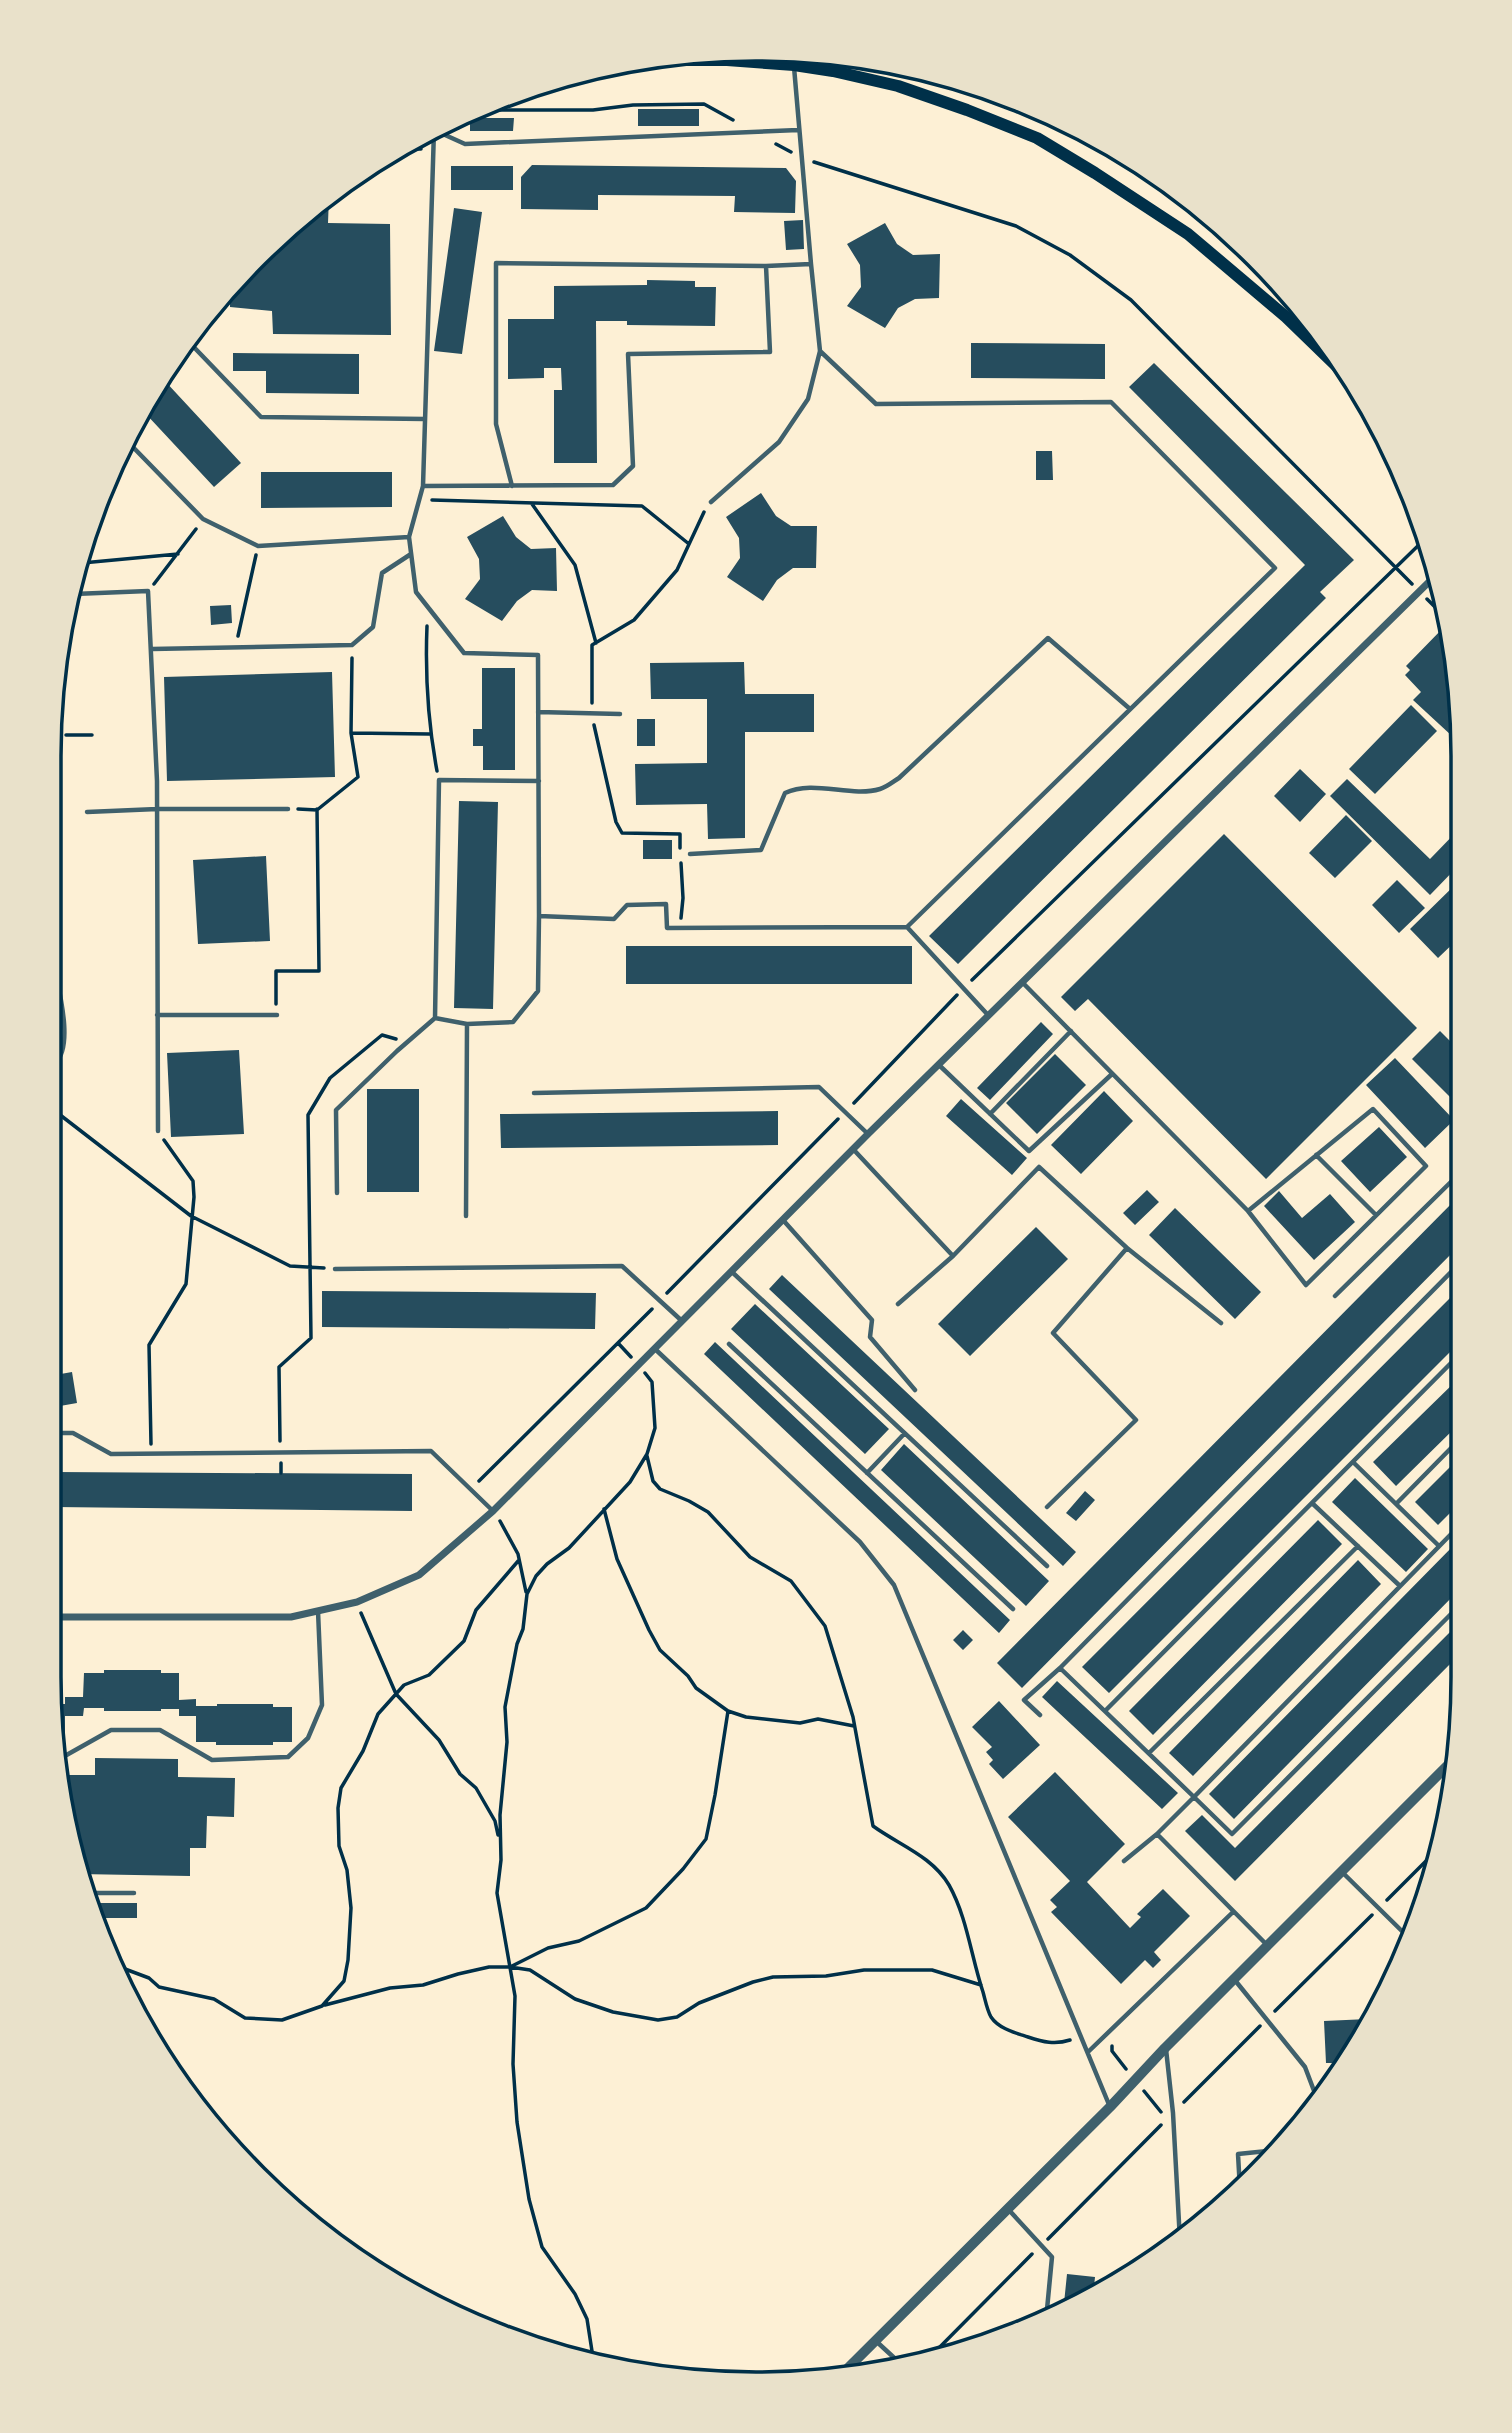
<svg xmlns="http://www.w3.org/2000/svg" width="1512" height="2433" font-family="Helvetica,sans-serif">
	<style>
		.building { fill: #264d5e }
		.lines { fill: none; stroke-linecap: round; stroke-linejoin: round }
		.path { stroke: #003049; stroke-width: 3.5 }
		.service { stroke: #3f606c; stroke-width: 4.5 }
		.minor { stroke: #3f606c; stroke-width: 7 }
		.tertiary { stroke: #3f606c; stroke-width: 10 }
		.secondary { stroke: #003049; stroke-width: 12 }
		.rim { fill: none; stroke: #003049; stroke-width: 3.5 }
	</style>
	<rect width="100%" height="100%" fill="#fdf0d5"/>
	<!-- building -->
	<path class="building" d="M638 109H699V126H638Z
		M470 118H514L513 131H470Z
		M532 165 786 168 796 181 795 213 734 212 735 196 598 195V210L521 209V177Z
		M451 166H513V190H451Z
		M329 196 328 223 390 224 391 335 273 334 272 311 230 307V288L290 224Z
		M454 208 482 212 462 354 434 351Z
		M803 220 804 249 786 250 784 221Z
		M885 223 897 244 913 255 940 254 939 298 915 299 898 308 885 328 847 306 861 287 860 265 847 244Z
		M647 280 695 281V287H716L715 326 627 325V321H596L597 463H554V390H562L561 368H544V378L508 379V319H554V286L647 285Z
		M971 343 1105 344V379L971 378Z
		M233 353 359 354V394L266 393V371H233Z
		M1154 363 1354 560 1320 592 1326 598 958 964 929 936 1305 565 1129 387Z
		M164 380 241 463 214 487 145 413Z
		M1036 451H1052L1053 480H1036Z
		M261 472H392V507L261 508Z
		M761 493 776 516 791 526H817L816 568H793L777 580 763 601 727 577 740 558 739 538 726 517Z
		M503 516 516 537 531 549 556 548 557 591 532 590 517 601 502 621 465 599 480 579 479 559 467 537Z
		M231 605 232 623 211 625 210 606Z
		M1445 626 1461 709V726L1452 736 1413 700 1421 692 1405 675 1410 670 1406 666Z
		M744 662 745 694H814V732H745V838L708 839 707 804 636 805 635 764 707 763V699H651L650 663Z
		M482 668H515V770H483V746H473V729H482Z
		M332 672 335 777 167 781 164 677Z
		M1411 705 1437 731 1375 794 1349 769Z
		M637 719H655V746H637Z
		M1300 769 1326 794 1300 822 1274 796Z
		M1347 779 1430 859 1461 827V863L1430 895 1330 796Z
		M459 801 498 802 493 1009 454 1008Z
		M1346 815 1372 841 1335 878 1309 853Z
		M1224 834 1417 1028 1266 1179 1088 999 1075 1011 1061 997Z
		M643 840H672V859H643Z
		M266 856 270 941 198 944 193 860Z
		M1461 879V936L1438 958 1410 929Z
		M1397 880 1425 908 1399 933 1372 905Z
		M626 946H912V984H626Z
		M1041 1022 1053 1034 990 1100 977 1088Z
		M1440 1031 1460 1051V1107L1412 1059Z
		M239 1050 244 1134 171 1137 167 1053Z
		M1055 1054 1086 1085 1037 1134 1006 1103Z
		M1395 1058 1454 1120 1425 1148 1366 1085Z
		M367 1089H419V1192H367Z
		M1104 1091 1133 1121 1081 1174 1051 1145Z
		M961 1099 1027 1158 1012 1175 946 1116Z
		M778 1111V1145L501 1148 500 1114Z
		M1379 1127 1407 1157 1370 1192 1341 1161Z
		M1147 1190 1159 1202 1135 1225 1123 1213Z
		M1279 1191 1302 1218 1330 1194 1355 1222 1314 1260 1264 1206Z
		M1459 1196V1246L1022 1688 997 1663Z
		M1175 1208 1261 1292 1235 1319 1149 1235Z
		M1036 1227 1068 1259 970 1356 938 1324Z
		M782 1275 1076 1552 1063 1566 769 1289Z
		M1459 1289V1343L1109 1693 1082 1667Z
		M322 1291 596 1293 595 1329 322 1327Z
		M755 1304 889 1429 865 1454 731 1329Z
		M715 1342 1010 1620 999 1633 704 1354Z
		M72 1372 77 1403 60 1406 55 1375Z
		M1459 1378 1458 1425 1396 1486 1373 1462Z
		M904 1444 1049 1581 1026 1606 881 1470Z
		M1458 1459V1505L1438 1525 1415 1502Z
		M55 1472 412 1474V1511L55 1507Z
		M1355 1478 1428 1549 1406 1572 1332 1502Z
		M1085 1491 1095 1500 1076 1521 1066 1513Z
		M1318 1520 1342 1544 1153 1735 1129 1711Z
		M1458 1541V1591L1234 1819 1209 1794Z
		M1358 1560 1381 1584 1193 1776 1169 1753Z
		M1458 1624 1457 1657 1235 1881 1185 1831 1202 1815 1235 1848Z
		M963 1630 973 1640 963 1650 953 1640Z
		M104 1670H161V1673H179V1700L196 1699V1706H217V1704H273V1707H292V1742H273V1745H216V1742H196V1716H179V1709H161V1711H104V1708H84L83 1716H65V1740L55 1739V1704H65V1697H83L84 1673H104Z
		M1057 1681 1178 1793 1162 1809 1042 1697Z
		M999 1701 1040 1745 1003 1779 989 1764 993 1760 986 1752 992 1747 972 1727Z
		M95 1758 178 1759V1777L235 1778 234 1817 207 1816 206 1848H190V1876L79 1874 56 1775H95Z
		M1055 1772 1125 1844 1087 1882 1130 1928 1141 1917 1137 1914 1163 1889 1190 1916 1154 1952 1161 1960 1153 1968 1145 1960 1121 1984 1051 1912 1057 1907 1050 1900 1070 1881 1008 1817Z
		M86 1903H137V1918H93Z
		M1368 2019 1343 2063H1326L1324 2021Z
		M1067 2274 1095 2277 1093 2297 1063 2313Z"/>
	<g class="lines">
		<!-- path -->
		<path class="path" d="M471 113 483 110H593L633 105 704 104 733 120
			M458 128 465 115
			M776 144 791 152
			M395 149H421
			M814 162 1016 226 1070 255 1131 300 1412 584
			M432 500 642 506 689 544
			M532 504 575 565 596 643
			M82 563 178 554
			M154 584 196 529
			M1427 599 1443 615
			M427 626C425 675 428 723 437 771
			M238 636 256 555
			M592 703V645L634 620 677 570 704 512
			M594 725 616 822 622 833 680 834V848
			M351 733 429 734
			M66 735H92
			M298 809 317 810 358 777 351 733 352 658
			M681 918 683 898 681 863
			M972 980 1427 537
			M276 1004V971H319L317 809
			M854 1103 957 995
			M55 1111 191 1216 290 1266 324 1268
			M667 1293 838 1119
			M618 1343 631 1357
			M280 1441 279 1367 311 1338 308 1115 330 1078 382 1035 396 1039
			M151 1444 149 1345 186 1284 194 1197 193 1181 164 1140
			M647 1456 653 1481 660 1489 689 1501 708 1512 750 1557 791 1581 825 1626 853 1717 873 1826C899 1845 932 1856 949 1885 967 1917 971 1956 983 1992 985 1999 987 2010 991 2017 999 2029 1016 2033 1028 2037 1043 2042 1055 2045 1070 2040
			M281 1463V1473
			M479 1481 652 1309
			M604 1509 617 1559 649 1630 660 1650 688 1676 696 1688 728 1711 746 1717 800 1723 818 1719 854 1726
			M500 1521 518 1554 526 1592
			M361 1613 396 1694 439 1740 460 1774 476 1788 495 1821 498 1835
			M1387 1900 1435 1852
			M117 1966 149 1978 159 1987 214 1999 245 2018 282 2020 322 2006 344 1981 348 1960 351 1908 347 1870 339 1846 338 1808 341 1788 363 1751 378 1714 404 1685 429 1675 464 1641 476 1610 519 1560
			M512 1966 548 1948 579 1941 646 1908 683 1869 706 1839 715 1795 728 1711
			M325 2005 390 1988 423 1985 458 1974 489 1967H510L530 1970 575 1999 613 2012 658 2020 677 2017 699 2003 753 1982 773 1977 826 1976 864 1970H932L981 1985
			M1275 2011 1372 1915
			M1112 2046V2051L1126 2069
			M1144 2091 1161 2112
			M1184 2102 1260 2026
			M1048 2239 1161 2125
			M925 2362 1032 2254
			M594 2364 587 2319 575 2294 542 2247 529 2199 517 2122 513 2064 515 1996 497 1893 501 1860 500 1815 507 1742 505 1707 517 1644 523 1629 527 1594 536 1576 547 1564 569 1548 630 1482 647 1454 655 1428 652 1382 645 1373"/>
		<!-- service -->
		<path class="service" d="M187 340 261 417 425 419
			M820 351 876 404 1111 402 1275 568 907 927 988 1015
			M128 442 203 519 258 546 409 537 423 486 613 485 633 466 628 354 770 352 766 266 811 264 794 67
			M423 486 434 130 465 144 798 130
			M512 486 496 424V263L766 266
			M711 502 779 442 808 399 820 351 811 264
			M409 537 416 592 464 653 538 655 539 916 614 919 627 905 666 904 667 928 907 927
			M74 594 148 591 157 781 158 1131
			M152 649 352 645 373 627 382 573 411 554
			M55 703V731
			M538 712 620 714
			M87 812 157 809H288
			M690 854 761 850 785 793C814 779 850 798 880 789 887 787 894 781 899 778L1048 638 1130 709
			M55 970C59 991 74 1047 55 1063
			M1022 982 1248 1211 1306 1285 1426 1166 1373 1109 1248 1211
			M157 1015H277
			M435 1018 467 1024 513 1022 538 991 539 916
			M939 1065 1029 1151 1112 1074
			M534 1093 819 1087 868 1134
			M990 1114 1071 1031
			M853 1149 953 1256
			M1316 1155 1376 1215
			M337 1193 336 1110 397 1051 435 1018 439 780 539 781
			M466 1216 467 1024
			M783 1220 872 1320 870 1337 915 1390
			M1127 1248 1221 1323
			M335 1269 622 1266 682 1321
			M731 1271 1047 1566
			M1335 1296 1460 1173
			M898 1304 953 1256 1039 1167 1127 1248 1053 1333 1136 1420 1047 1507
			M729 1344 1013 1609
			M655 1349 860 1542 894 1585 1110 2107
			M55 1433H73L111 1454 431 1451 493 1511
			M1353 1462 1439 1546
			M867 1473 904 1434
			M1312 1503 1400 1586
			M1396 1504 1458 1441
			M1458 1607 1232 1834 1194 1797 1458 1527
			M1105 1711 1459 1355
			M1040 1715 1024 1700 1060 1668
			M1149 1753 1358 1546
			M55 1758 63 1757 111 1730H160L212 1760 288 1757 308 1738 322 1705 318 1611
			M1124 1861 1157 1834
			M1342 1872 1411 1940
			M84 1893H134
			M1267 1945 1157 1834 1194 1797 1060 1668 1459 1264
			M1234 1979 1305 2067 1319 2104
			M1166 2049 1173 2113 1180 2241
			M1088 2052 1233 1912
			M1240 2190 1238 2154 1277 2150
			M1008 2209 1052 2257 1046 2320
			M877 2342 902 2365"/>
		<!-- minor -->
		<path class="minor" d="M55 1617H291L357 1602 419 1575 493 1511 868 1134 1435 576"/>
		<!-- tertiary -->
		<path class="tertiary" d="M843 2373 1110 2107 1165 2048 1457 1756"/>
		<!-- secondary -->
		<path class="secondary" d="M642 60H727L794 65 833 71 898 86 967 110 1037 138 1095 173 1188 234 1286 317 1354 383
			M1050 115 1090 135
			M1142 167 1198 206"/>
	</g>
	<!-- crop -->
	<path d="M0 0H1512V2433H0ZM756 61H756A695 695 0 0 1 1451 756V1677A695 695 0 0 1 756 2372H756A695 695 0 0 1 61 1677V756A695 695 0 0 1 756 61Z" fill="#e9e1ca" fill-rule="evenodd"/>
	<path class="rim" d="M756 61H756A695 695 0 0 1 1451 756V1677A695 695 0 0 1 756 2372H756A695 695 0 0 1 61 1677V756A695 695 0 0 1 756 61Z"/>
</svg>
